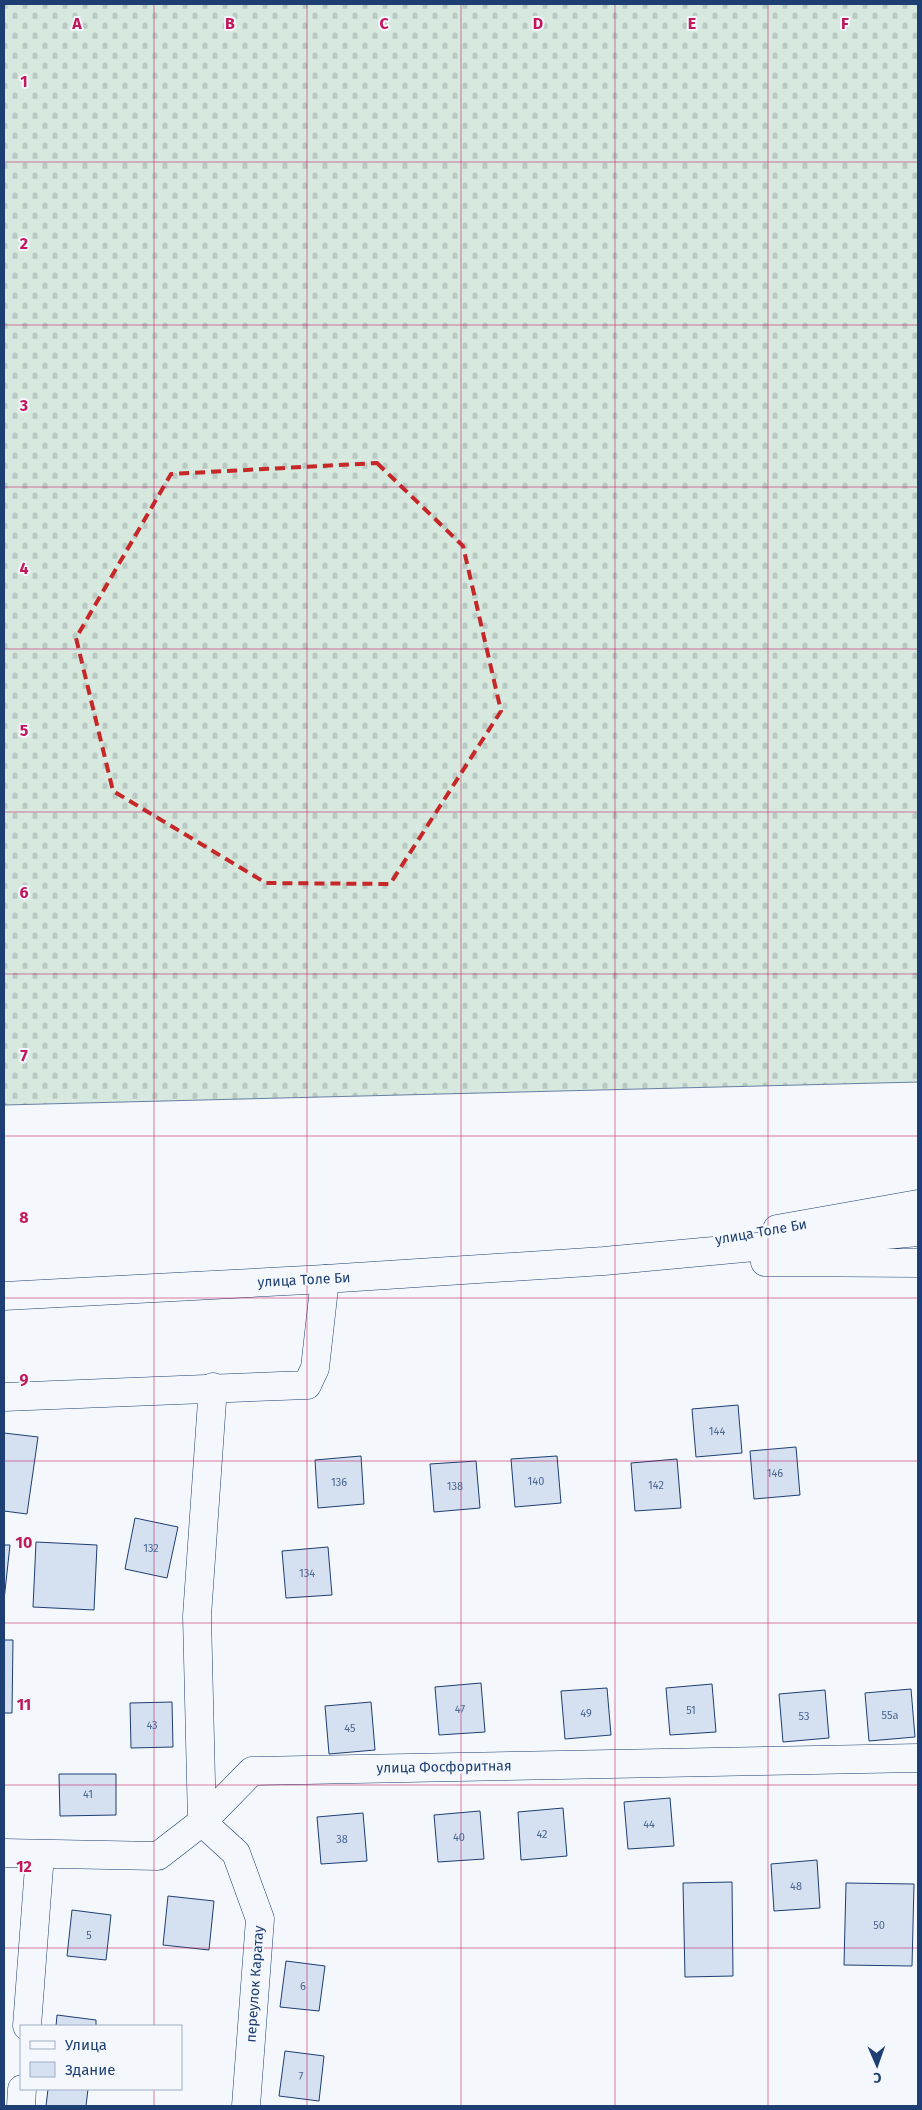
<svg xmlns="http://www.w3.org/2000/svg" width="922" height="2110" font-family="'Fira Sans',sans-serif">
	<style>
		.cemetery { fill: url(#cemetery-stones); stroke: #687fa3 }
		.building { fill: #d5e0f0; stroke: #1d3f73 }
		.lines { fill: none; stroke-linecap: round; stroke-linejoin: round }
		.minor-casing { stroke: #1d3f73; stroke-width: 29 }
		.major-casing { stroke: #1d3f73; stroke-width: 29 }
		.minor { stroke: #f4f7fb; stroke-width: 28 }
		.major { stroke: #f4f7fb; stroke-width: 28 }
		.marked { fill: none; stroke: #c62828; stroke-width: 4; stroke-dasharray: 10 6; stroke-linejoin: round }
		.grid { fill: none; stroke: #c2185b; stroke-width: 1; stroke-opacity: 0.55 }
		.labels { text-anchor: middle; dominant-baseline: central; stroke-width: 4; stroke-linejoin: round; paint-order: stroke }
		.number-label { font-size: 11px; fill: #4b6792 }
		.street-label { font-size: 14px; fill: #1d3f73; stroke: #f4f7fb }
		.grid-label { font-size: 16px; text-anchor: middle; font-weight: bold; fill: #c2185b; stroke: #f4f7fb; stroke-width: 4; stroke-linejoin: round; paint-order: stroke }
	</style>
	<defs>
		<pattern id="cemetery-stones" width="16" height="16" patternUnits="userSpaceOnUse" patternTransform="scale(1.25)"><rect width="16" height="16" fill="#d7e8df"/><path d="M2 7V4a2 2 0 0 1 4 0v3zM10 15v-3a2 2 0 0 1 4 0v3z" fill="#b8c8c3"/></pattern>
	</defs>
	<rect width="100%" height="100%" fill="#f4f7fb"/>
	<!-- cemetery -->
	<path class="cemetery" d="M4 4H918V1082L4 1105Z"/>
	<!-- building -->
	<path class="building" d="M738 1405 742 1453 696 1457 692 1409Z
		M4 1433 38 1437 27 1514 4 1511Z
		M796 1447 800 1495 754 1499 750 1451Z
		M361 1456 364 1504 318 1508 315 1460Z
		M557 1456 561 1503 515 1507 511 1459Z
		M677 1459 681 1508 635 1511 631 1463Z
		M476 1461 480 1508 434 1512 430 1464Z
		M135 1518 178 1527 167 1578 125 1569Z
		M36 1542 97 1545 94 1610 33 1607Z
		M4 1545H10L4 1600Z
		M328 1547 332 1595 286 1598 282 1551Z
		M4 1640H13L12 1713H4Z
		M481 1683 485 1732 439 1735 435 1687Z
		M712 1684 716 1732 670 1735 666 1688Z
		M607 1688 611 1735 565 1739 561 1691Z
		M911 1689 915 1737 869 1741 865 1693Z
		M825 1690 829 1738 783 1742 779 1694Z
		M172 1702 173 1747 131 1748 130 1703Z
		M371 1702 375 1750 329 1754 325 1706Z
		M59 1774H116V1815L60 1816Z
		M670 1798 674 1846 628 1849 624 1802Z
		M563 1808 567 1856 521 1860 518 1812Z
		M480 1811 484 1859 438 1862 434 1815Z
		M363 1813 367 1861 321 1864 317 1817Z
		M817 1860 820 1908 774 1911 771 1864Z
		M732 1882 733 1976 685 1977 683 1883Z
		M846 1883 914 1884 912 1966 844 1965Z
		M168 1896 214 1901 209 1950 163 1945Z
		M72 1910 111 1915 106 1960 67 1956Z
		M286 1961 325 1966 319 2011 280 2007Z
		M57 2015 96 2020V2026H56Z
		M285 2051 324 2056 319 2101 279 2096Z
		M48 2089H88L86 2106H46Z"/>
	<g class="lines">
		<!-- minor casing -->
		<g class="minor-casing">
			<path id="minor" d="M213 1387 197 1616 202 1822 236 1853 260 1919 246 2106
				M4 1397 307 1385 315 1368 325 1279
				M4 1853 158 1856 202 1822 252 1771 918 1758
				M27 2026 40 1854
				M21 2106 22 2089"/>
		</g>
		<!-- major casing -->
		<g class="major-casing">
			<path id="major" d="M777 1229 918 1204
				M765 1262 918 1263
				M4 1296 325 1279 604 1261 918 1232"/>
		</g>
		<!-- minor -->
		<use href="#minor" class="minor"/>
		<!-- major -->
		<use href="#major" class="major"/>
	</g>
	<!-- marked area -->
	<path class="marked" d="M377 463 463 546 501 711 390 884 266 883 113 791 76 638 171 474Z"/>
	<!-- grid -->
	<path class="grid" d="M154 4V2026M307 4V2106M461 4V2106M615 4V2106M768 4V2106M4 162H918M4 325H918M4 487H918M4 649H918M4 812H918M4 974H918M4 1136H918M4 1298H918M4 1461H918M4 1623H918M4 1785H918M4 1948H918M154 2089V2106"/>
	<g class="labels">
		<!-- number labels -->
		<g class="number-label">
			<text x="717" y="1431">144</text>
			<text x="775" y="1473">146</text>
			<text x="536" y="1481">140</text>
			<text x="339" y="1482">136</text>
			<text x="656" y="1485">142</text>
			<text x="455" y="1486">138</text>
			<text x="151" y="1548">132</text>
			<text x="307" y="1573">134</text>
			<text x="460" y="1709">47</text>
			<text x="691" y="1710">51</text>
			<text x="586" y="1713">49</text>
			<text x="890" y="1715">55а</text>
			<text x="804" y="1716">53</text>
			<text x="152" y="1725">43</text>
			<text x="350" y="1728">45</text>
			<text x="88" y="1794">41</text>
			<text x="649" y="1824">44</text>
			<text x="542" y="1834">42</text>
			<text x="459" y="1837">40</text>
			<text x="342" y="1839">38</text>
			<text x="796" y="1886">48</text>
			<text x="879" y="1925">50</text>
			<text x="89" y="1935">5</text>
			<text x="303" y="1986">6</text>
			<text x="301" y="2076">7</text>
		</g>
		<!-- street labels -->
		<g class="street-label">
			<text transform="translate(761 1232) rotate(-10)">улица Толе Би</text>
			<text transform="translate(304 1280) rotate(-3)">улица Толе Би</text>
			<text transform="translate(444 1767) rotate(-1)">улица Фосфоритная</text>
			<text transform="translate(255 1984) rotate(-86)">переулок Каратау</text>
		</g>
	</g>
	<g class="grid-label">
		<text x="77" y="29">A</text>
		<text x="230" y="29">B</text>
		<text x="384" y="29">C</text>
		<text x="538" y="29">D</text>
		<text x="692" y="29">E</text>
		<text x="845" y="29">F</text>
		<text x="24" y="87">1</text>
		<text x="24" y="249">2</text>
		<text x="24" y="411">3</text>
		<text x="24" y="574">4</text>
		<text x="24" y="736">5</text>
		<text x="24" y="898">6</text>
		<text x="24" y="1061">7</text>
		<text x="24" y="1223">8</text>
		<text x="24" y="1385">9</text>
		<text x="24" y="1548">10</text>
		<text x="24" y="1710">11</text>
		<text x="24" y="1872">12</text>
	</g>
	<!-- border -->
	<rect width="922" height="2110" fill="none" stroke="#1d3f73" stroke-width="10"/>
	<!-- legend -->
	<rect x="20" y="2025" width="162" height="65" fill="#f4f7fb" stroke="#9eadc5"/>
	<rect x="30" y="2041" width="25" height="8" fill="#f4f7fb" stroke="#9eadc5"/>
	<text x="65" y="2050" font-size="15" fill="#1d3f73">Улица</text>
	<rect x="30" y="2062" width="25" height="15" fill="#d5e0f0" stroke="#9eadc5"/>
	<text x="65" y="2075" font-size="15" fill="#1d3f73">Здание</text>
	<!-- north arrow -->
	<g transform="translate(877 2065) rotate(178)" stroke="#f4f7fb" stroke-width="4" paint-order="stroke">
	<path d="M0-4L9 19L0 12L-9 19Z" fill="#1d3f73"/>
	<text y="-8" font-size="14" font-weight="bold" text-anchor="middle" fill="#1d3f73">С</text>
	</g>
</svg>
